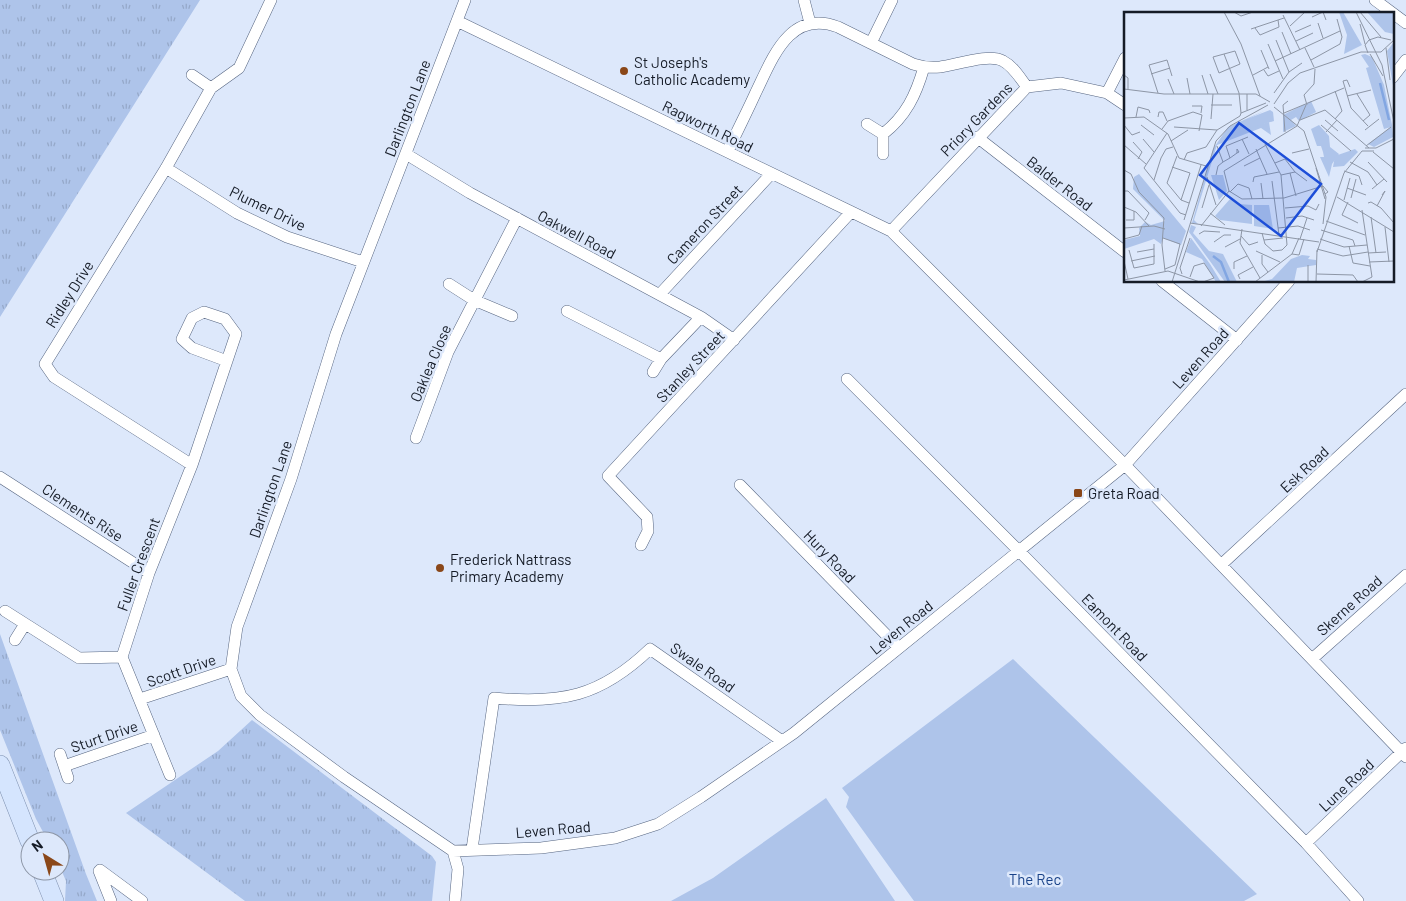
<svg xmlns="http://www.w3.org/2000/svg" width="1406" height="901" font-family="Barlow,sans-serif">
	<style>
		.grass { fill: url(#grass-tufts) }
		.park { fill: #aec4ea }
		.lines { fill: none; stroke-linecap: round; stroke-linejoin: round }
		.street-casing { stroke: #566580; stroke-width: 12 }
		.primary-casing { stroke: #8093b2; stroke-width: 20 }
		.street { stroke: #fff; stroke-width: 11 }
		.primary { stroke: #d5e5fe; stroke-width: 19 }
		.poi-dot { fill: #8a4719; stroke: #dde8fb; stroke-width: 2 }
		.labels { text-anchor: middle; dominant-baseline: central; stroke-width: 5; stroke-linejoin: round; paint-order: stroke }
		.poi-label { font-size: 15px; fill: #151b26; stroke: #dde8fb; text-anchor: start }
		.street-label { font-size: 15px; fill: #151b26; stroke: #dde8fb }
		.park-label { font-size: 15px; fill: #1a4389; stroke: #dde8fb }
		.inset-river { fill: none; stroke: #82a6e2; stroke-width: 2.5 }
		.inset-road { fill: none; stroke: #8d96a6; stroke-width: 1 }
		.view { fill: #1d4ed8; fill-opacity: 0.15; stroke: #1d4ed8; stroke-width: 2.5 }
		.inset-edge { fill: none; stroke: #151b26; stroke-width: 2.5 }
	</style>
	<defs>
		<pattern id="grass-tufts" width="24" height="20" patternUnits="userSpaceOnUse" patternTransform="scale(1.25)"><rect width="24" height="20" fill="#aec4ea"/><path d="M3 7l-1-3M5 7V3M7 7l1-3M15 17l-1-3M17 17v-4M19 17l1-3" fill="none" stroke="#95a8c9"/></pattern>
	</defs>
	<rect width="100%" height="100%" fill="#dde8fb"/>
	<!-- grass -->
	<path class="grass" d="M0 0H200L0 317Z
		M0 634 86 874 97 901H65L66 881 60 867V841H48L36 819 0 730Z
		M252 720 432 856 436 862 432 901H245L126 813 218 751Z"/>
	<!-- park -->
	<path class="park" d="M1013 659 1257 894 1244 901H914L846 807 849 797 842 788Z
		M826 798 895 901H671L713 878Z"/>
	<g class="lines">
		<!-- street casing -->
		<g class="street-casing">
			<path id="street" d="M804 0 810 23
				M1375 0 1406 23
				M457 21 891 231 1125 465 1406 757
				M871 43 892 0
				M192 75 211 88 239 68 271 0
				M1392 78 1406 60
				M1107 93 1125 58
				M867 124 883 134V154
				M883 134C906 116 916 95 924 67
				M977 137 1125 252
				M728 151C737 131 747 112 756 92 773 57 790 9 838 27L913 64C922 67 930 68 940 67 956 65 989 53 1003 61 1013 66 1020 78 1027 87
				M406 154 470 193 701 317 734 340
				M166 168 237 213 287 237 363 262
				M891 231 1027 87 1061 83 1107 93 1125 105
				M1162 281 1237 340
				M449 284 474 300 512 316
				M660 294 771 174
				M567 311 661 359 701 317
				M653 372 661 359
				M847 379 1019 551 1306 843 1358 901
				M416 438 448 352 517 218
				M192 465 54 377 45 364 166 168 211 88
				M0 477 149 573
				M740 485 899 648
				M641 545 648 531 647 517 608 476 851 212
				M1222 564 1406 394
				M5 611 79 658 122 657
				M15 640 25 624
				M1312 659 1406 575
				M140 699 231 669
				M60 754 68 778
				M64 766 154 735
				M170 775 122 657 149 573 192 465 236 334 225 319 204 312 192 318 182 339 192 348 227 361
				M1306 843 1406 748
				M472 849 494 698C561 704 600 697 650 649L782 741
				M453 851 541 848 615 838 658 824 701 797 794 733 1125 465 1289 281
				M100 870 142 901
				M99 871 111 901
				M455 901 458 869 453 851 344 777 260 715 241 696 231 669 237 627 291 479 336 334 465 0"/>
		</g>
		<!-- primary casing -->
		<g class="primary-casing">
			<path id="primary" d="M0 765 30 841
				M42 871 54 901"/>
		</g>
		<!-- street -->
		<use href="#street" class="street"/>
		<!-- primary -->
		<use href="#primary" class="primary"/>
	</g>
	<!-- markers -->
	<g class="poi-dot">
		<circle cx="624" cy="71" r="5"/>
		<rect x="1073" y="488" width="10" height="10" rx="2.5"/>
		<circle cx="440" cy="568" r="5"/>
	</g>
	<g class="labels">
		<!-- poi labels -->
		<g class="poi-label">
			<text x="634" y="62">St Joseph's<tspan x="634" dy="17">Catholic Academy</tspan></text>
			<text x="1088" y="493">Greta Road</text>
			<text x="450" y="559">Frederick Nattrass<tspan x="450" dy="17">Primary Academy</tspan></text>
		</g>
		<!-- street labels -->
		<g class="street-label">
			<text transform="translate(407 108) rotate(-69)">Darlington Lane</text>
			<text transform="translate(976 119) rotate(-46)">Priory Gardens</text>
			<text transform="translate(708 126) rotate(26)">Ragworth Road</text>
			<text transform="translate(1060 183) rotate(38)">Balder Road</text>
			<text transform="translate(268 208) rotate(26)">Plumer Drive</text>
			<text transform="translate(704 224) rotate(-47)">Cameron Street</text>
			<text transform="translate(577 234) rotate(28)">Oakwell Road</text>
			<text transform="translate(69 294) rotate(-58)">Ridley Drive</text>
			<text transform="translate(1200 358) rotate(-48)">Leven Road</text>
			<text transform="translate(430 363) rotate(-67)">Oaklea Close</text>
			<text transform="translate(690 366) rotate(-47)">Stanley Street</text>
			<text transform="translate(1304 469) rotate(-43)">Esk Road</text>
			<text transform="translate(270 489) rotate(-71)">Darlington Lane</text>
			<text transform="translate(83 512) rotate(33)">Clements Rise</text>
			<text transform="translate(830 556) rotate(46)">Hury Road</text>
			<text transform="translate(138 564) rotate(-70)">Fuller Crescent</text>
			<text transform="translate(1349 605) rotate(-42)">Skerne Road</text>
			<text transform="translate(901 627) rotate(-39)">Leven Road</text>
			<text transform="translate(1115 627) rotate(46)">Eamont Road</text>
			<text transform="translate(703 667) rotate(35)">Swale Road</text>
			<text transform="translate(181 670) rotate(-19)">Scott Drive</text>
			<text transform="translate(104 736) rotate(-19)">Sturt Drive</text>
			<text transform="translate(1346 785) rotate(-43)">Lune Road</text>
			<text transform="translate(553 829) rotate(-5)">Leven Road</text>
		</g>
		<!-- park labels -->
		<g class="park-label">
			<text x="1035" y="879">The Rec</text>
		</g>
	</g>
	<!-- overview -->
	<g transform="translate(1124 12)">
		<rect width="270" height="270" fill="#dde8fb"/>
		<path d="M215 0H219L238 33 220 42 223 23ZM241 42 248 45 260 73 268 113 269 125 250 135 244 132 267 115 260 117 242 56 245 55 237 43ZM187 89 192 100 175 109 172 105 167 108 172 114 159 120V103ZM140 99 124 107 138 112 145 110 147 123 137 116 93 133 70 208 74 212 68 211 89 137 104 115ZM15 162 62 219 57 233 39 226 37 232 30 227 0 237V228L16 224 15 216 21 210 27 213 41 209 9 177 10 165ZM87 163H99L103 179 95 188Z" fill="#aec4ea"/>
		<path d="M146 98 149 100 150 109 127 116 123 107Z" fill="#aec4ea"/>
		<path d="M243 0H270V22L261 20ZM270 30V79L263 39ZM195 113 205 124 206 135 215 142 208 152 205 165 196 145H200L199 140 197 134H193L187 117ZM106 187 115 192 128 193V212L96 208 91 204ZM130 193H145L149 217 130 214ZM67 213 72 215 69 221 85 239 99 242 113 270H101L65 220ZM67 226 86 252 97 270H92L78 247 62 240ZM178 243 186 244 184 247 192 248V253L173 256 170 270H137L148 267 167 247Z" fill="#aec4ea"/>
		<path d="M231 137 234 140 220 154 209 155 211 144Z" fill="#aec4ea"/>
		<path class="inset-river" d="M256 71 265 108M89 244 97 250 105 270"/>
		<path class="inset-road" d="M100 0 117 32 136 84M110 0 117 4 129 0M232 0 258 53 270 110M236 0 257 25M159 3 176 38M188 5 199 0 202 8M194 11 199 26M236 12 241 32M166 14 181 0M131 16 136 23 155 15 154 8M127 17 160 6M158 20 167 42M171 20 187 13M152 28 165 60M172 29 189 21M144 32 159 67M181 36 190 55M262 36 266 68M137 38 145 57M111 39 116 52 95 61 89 45ZM244 41 241 33 245 28 254 25 267 28M100 42 115 81 117 101M246 42 259 64M187 48 216 32 218 25 213 7M151 49 216 19M140 58 144 64 155 59M27 62 46 56M86 62 94 82M0 63 4 66V77M78 63 84 82M129 63 144 55M63 66 66 82M44 67 50 82M226 75 223 68 219 69 227 96 244 114M0 77 40 82H132L146 90M211 79 218 99 211 107M34 81 25 53 43 48 48 64M150 81 165 60 178 51M123 82V98M233 82 246 103 239 109M223 84 247 78M150 92 164 71 176 61 237 40H257L270 28M87 93H108M183 93 180 83 190 72 191 57M68 94H78L77 101M150 95 180 119 202 185 199 212M160 101 220 76M12 105 14 95 25 98 26 101M34 105 35 100H39L43 109M0 106 20 105 44 122 55 146 82 154M87 107 89 82M176 108 201 98 245 136M201 108 214 119M0 113 8 123 16 120M17 113 30 123M197 113 227 139M50 115 93 118M38 117 44 109 69 100 78 103 75 119M241 118 255 107M161 120 159 93 164 89M202 120 213 108M43 121 20 156 56 201 62 203M19 127 30 140M118 127 125 142M47 129 64 118M9 130 18 140 14 147M0 133 22 152M93 134 99 150M242 134 267 115M241 136H252L270 127M132 137 143 162M249 140 270 157M168 141 185 137M53 144 43 171 57 188 65 191M106 146 102 134 124 125M60 148 63 141 82 135 93 118 116 104 117 101 142 91M226 150 244 160 253 173M244 150 263 170M151 151 161 147 171 160M120 154 136 146M48 155 66 161 57 188M192 156 201 187M0 158 7 162 15 180 40 206 38 233 41 259M220 159 235 164 238 173M166 161 172 184M92 163 94 154 99 150 106 146 113 141 115 140 113 137V141M157 163 171 160 183 169M83 165 92 193M30 168 37 146 42 137 49 135M148 169 155 223M129 170 130 165 155 160M137 171 139 187M223 176 242 183M248 177 260 167M0 179H4L25 201 21 208M105 179 100 159 173 114 182 93M105 179 118 187 160 186 199 174 204 180 201 182M106 180 114 172 125 176 128 187M213 185 270 220M227 186 232 167M220 188 226 166M224 190 218 203 234 211M244 191 247 190 257 196 270 211M253 194 261 179 258 183M0 195 12 200 25 214M78 196 85 173M161 196 184 194 192 198 195 192M238 198 248 265 238 270M86 201 101 213M247 205 252 241M162 206 178 204 190 208M2 208H10V199M60 208 77 153M202 209 241 223M66 211 195 230M77 214 105 179M261 215 265 250M0 216 30 214 41 217M154 216 174 214 186 218M118 217 116 231 136 266M197 218 229 228 231 234M138 221 141 232 149 239 158 238 163 233 157 163 141 132M75 222 80 219 96 220M117 224 125 233 134 230M39 226 56 232 51 253 41 257M0 227 15 223 18 214M176 227 183 206M196 227 220 235 243 233M140 228 159 226M90 230 100 223H107M225 234 229 251 246 254M101 235 116 227M193 237 219 244 244 240M5 238 10 256 30 252V232M132 239 156 250M13 240 30 237M193 240 220 161 238 139H250M244 241 262 240M168 242 175 243 180 227M138 243V252L144 260M0 249 4 267M7 249 31 244M245 250 270 249M110 257V250L123 244M58 262 56 256 66 226M193 262 229 263 234 270M66 265 70 254 80 251 90 266 79 270M116 267 114 263 129 255M0 268 44 259 76 270M48 270 92 129 106 114 144 93M131 270 168 242 175 226M184 270V253M192 270 193 238"/>
		<path class="view" d="M115 111 197 172 157 224 76 163Z"/>
		<rect width="270" height="270" class="inset-edge"/>
	</g>
	<!-- north arrow -->
	<g transform="translate(45 856) rotate(323)"><circle r="24" fill="#dde8fb" stroke="#8d96a6"/>
	<path d="M0-4L9 19L0 12L-9 19Z" fill="#8a4719"/>
	<text y="-8" font-size="14" font-weight="bold" text-anchor="middle" fill="#151b26">N</text>
	</g>
</svg>
